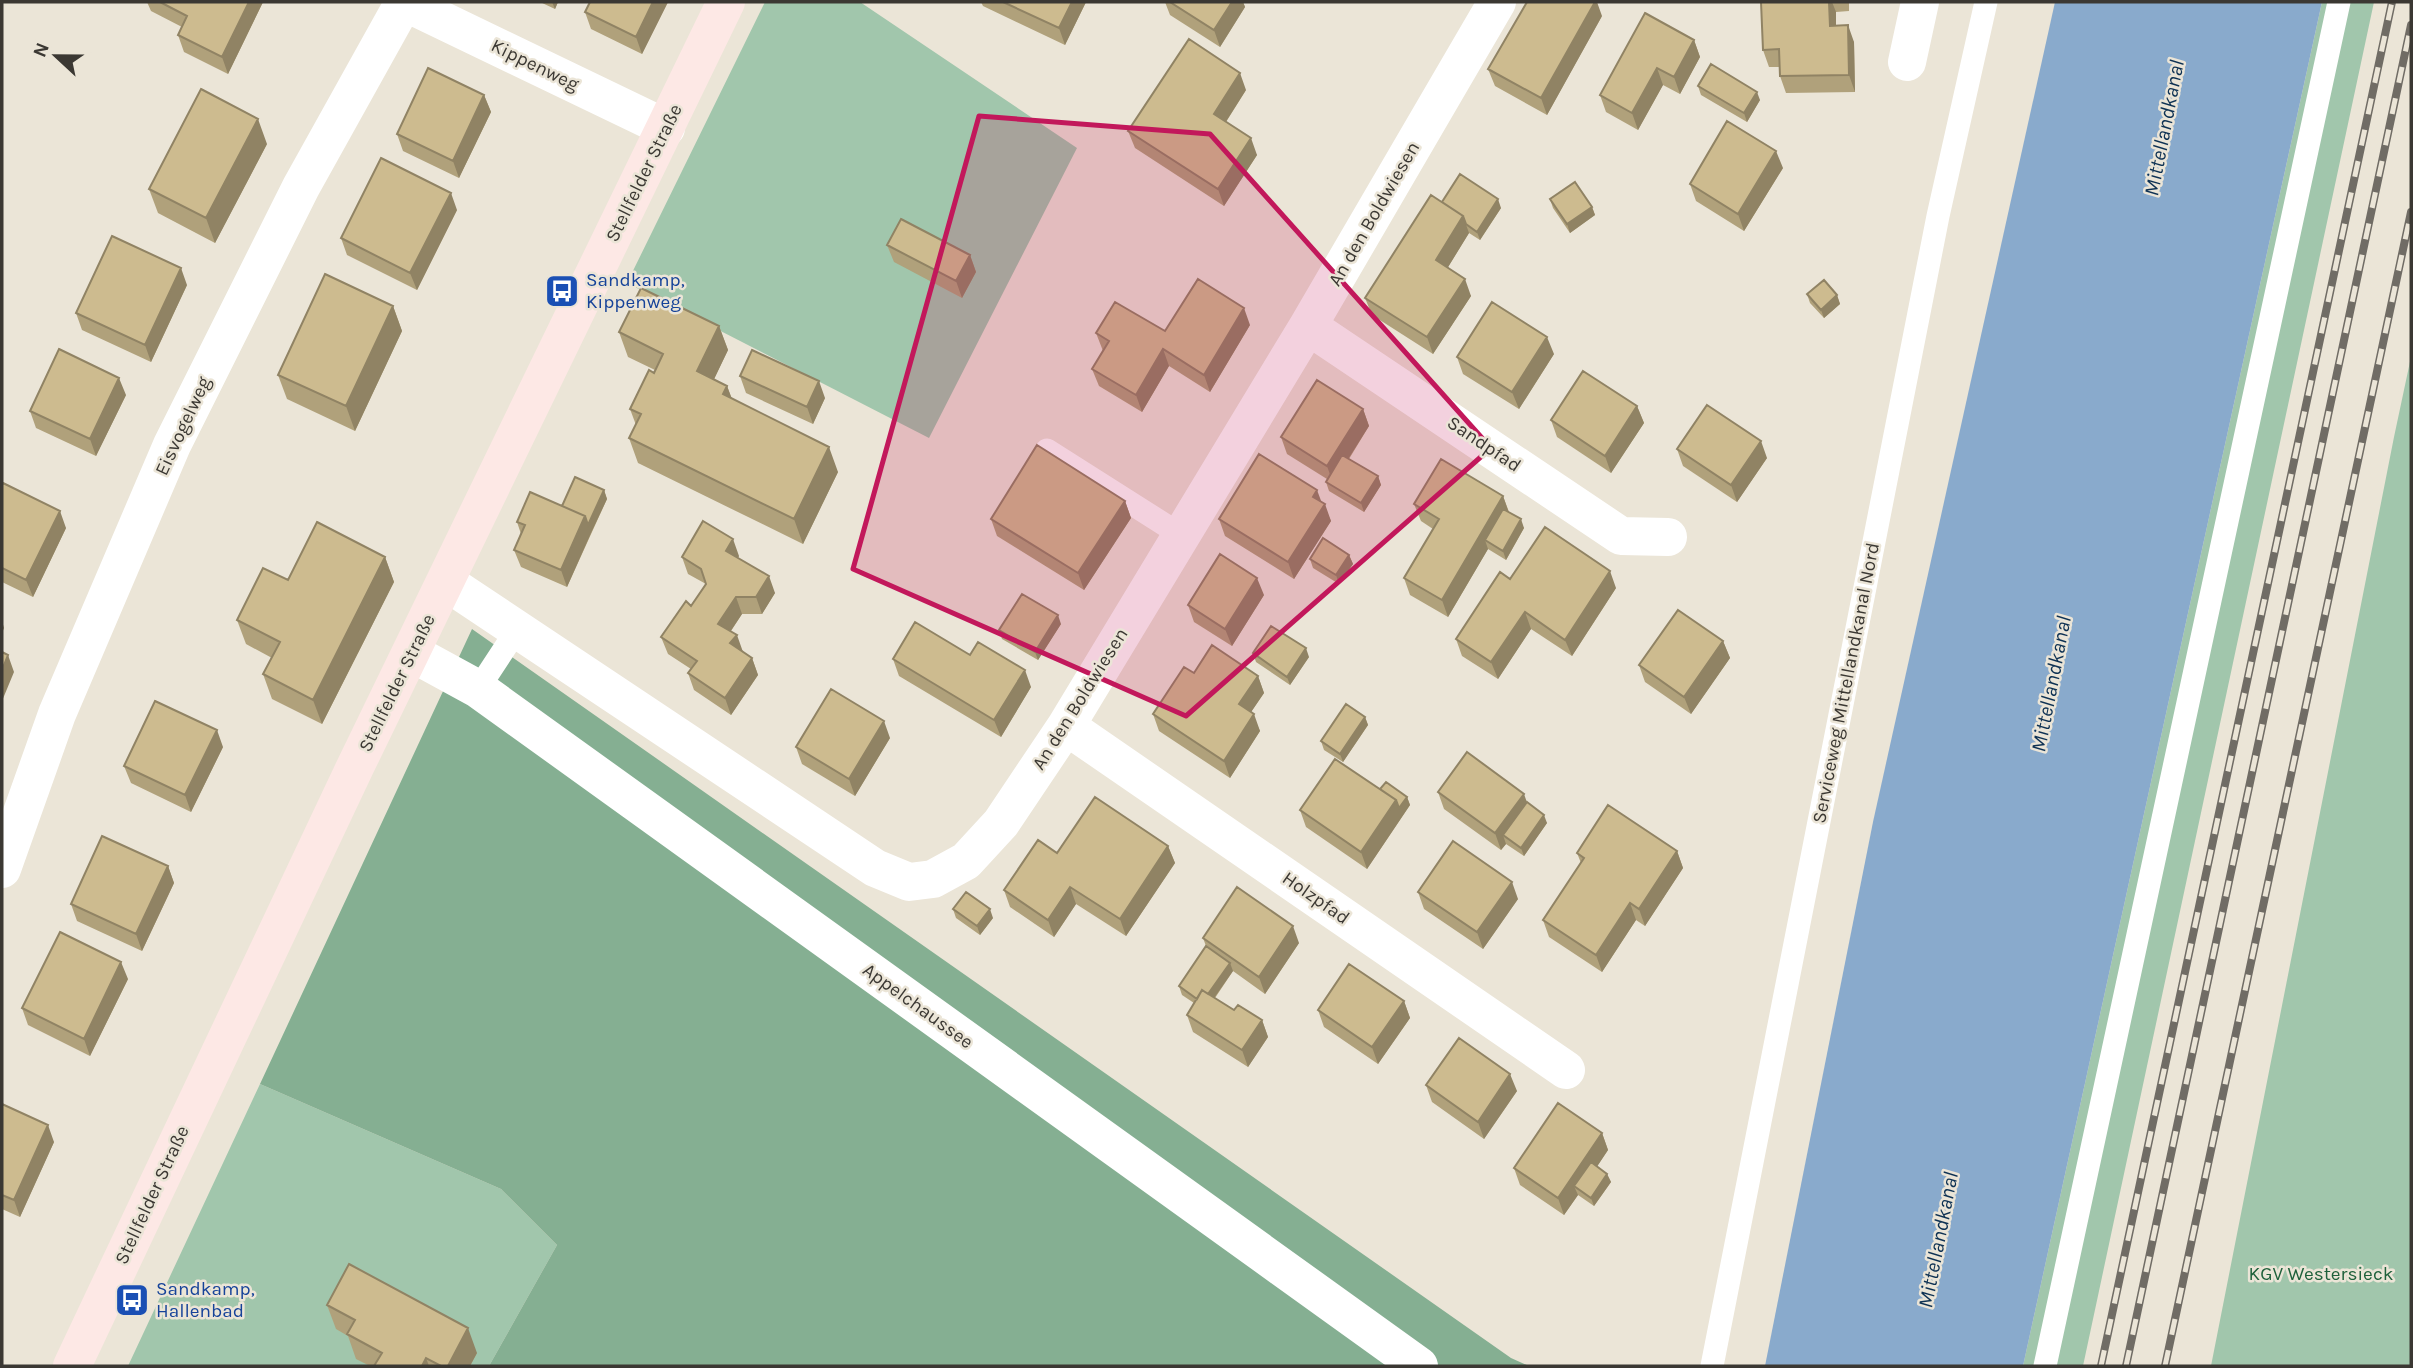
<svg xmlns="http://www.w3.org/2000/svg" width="2413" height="1368" font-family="Karla,sans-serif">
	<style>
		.green { fill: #a1c6ac }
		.forest { fill: #85af92 }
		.water { fill: #89aacc }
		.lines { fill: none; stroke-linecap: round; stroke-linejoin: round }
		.lane { stroke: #fff; stroke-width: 23 }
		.street { stroke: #fff; stroke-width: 38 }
		.secondary { stroke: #fde8e5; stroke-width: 38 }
		.rail-casing { stroke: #706c65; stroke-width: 8 }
		.rail { stroke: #ebe5d7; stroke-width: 5; stroke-dasharray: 16; stroke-linecap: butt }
		.wall { fill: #b0a17b }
		.shaded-wall { fill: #908364 }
		.building { fill: #cdbb8f; stroke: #908364; stroke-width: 2 }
		.marked { fill: #c2185b; fill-opacity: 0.2; stroke: #c2185b; stroke-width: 5; stroke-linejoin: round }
		.labels { text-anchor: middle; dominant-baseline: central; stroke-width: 5; stroke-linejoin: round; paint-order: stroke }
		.street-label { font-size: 19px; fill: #3b3833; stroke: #ebe5d7 }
		.transit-label { font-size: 19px; fill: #164399; stroke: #ebe5d7; text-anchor: start }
		.park-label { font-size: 19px; fill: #1f613b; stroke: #ebe5d7 }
		.water-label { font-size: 21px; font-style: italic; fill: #0d3153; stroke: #ebe5d7 }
	</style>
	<rect width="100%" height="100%" fill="#ebe5d7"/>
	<!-- green -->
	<path class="green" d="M765 2H860L1077 148 929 438 627 283Z
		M2322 2H2374L2083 1366H2023Z
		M2411 357V1366H2211L2394 437Z
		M260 1084 501 1189 557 1245 489 1366H128Z"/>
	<!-- forest -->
	<path class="forest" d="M472 629 1511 1358 1529 1366H489L557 1245 501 1189 260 1084Z"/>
	<!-- water -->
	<path class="water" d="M2055 2H2322L2023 1366H1765L1873 822Z"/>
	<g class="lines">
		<!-- lane -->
		<path class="lane" d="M1047 450 1181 535
			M478 689 518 628
			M1712 1366 1938 216 1986 2
			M2045 1366 2339 2"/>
		<!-- street -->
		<path class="street" d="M1907 62 1920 2
			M1308 326 1621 536 1668 537
			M446 582 875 868 909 882 933 879 966 861 1001 823 1066 726 1308 326 1497 2
			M412 653 478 689 1419 1366
			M1066 726 1566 1070
			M2 869 57 714 172 445 301 187 404 2 666 128"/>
		<!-- secondary -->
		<path class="secondary" d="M72 1366 356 765 726 2"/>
		<!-- rail casing -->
		<g class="rail-casing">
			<path id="rail" d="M2101 1366 2392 2
				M2126 1366 2411 25
				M2165 1366 2411 212"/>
		</g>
		<!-- rail -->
		<use href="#rail" class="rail"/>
	</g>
	<!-- wall -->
	<path class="wall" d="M147 2H263L228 74 184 52 178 35 182 27 151 11Z
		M540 2H558L555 9Z
		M668 2 642 54 591 29 585 12Z
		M981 2H1086L1065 45 983 6Z
		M1165 2H1243L1245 7 1220 47 1170 15Z
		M1761 2H1849V11L1836 12V26L1854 42 1855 92 1786 93 1780 76V67H1769L1763 50Z
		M1602 16 1547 115 1495 86 1488 69Z
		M1694 40 1700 57 1680 94 1663 85 1638 130 1606 112 1600 95Z
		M1698 86 1760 100 1747 122 1701 95Z
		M1246 90 1226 122 1257 155 1224 206 1135 148 1128 131Z
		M484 95 491 112 459 178 403 151 397 134Z
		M267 144 215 243 158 213 149 189Z
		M1783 168 1744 231 1696 201 1690 184Z
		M1550 199 1592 207 1595 215 1570 233 1553 208Z
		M1442 202 1501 208 1480 240 1469 233 1448 267 1471 296 1433 354 1372 315 1365 298Z
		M457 210 417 290 347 255 341 238Z
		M887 245 970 255 976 272 962 298 894 262Z
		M187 285 151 362 82 330 76 313Z
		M1807 294 1837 295 1840 304 1824 318 1810 303Z
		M393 306 402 331 355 431 287 399 278 375Z
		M1250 325 1210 392 1169 366 1142 412 1099 386 1092 369 1103 351 1096 333 1165 331Z
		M719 326 728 350 714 379 727 386 732 399 838 472 803 544 638 463 629 438 636 425 630 409 655 370 628 357 619 332Z
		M1554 354 1519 409 1463 374 1457 357Z
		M740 376 825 398 813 424 746 393Z
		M126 395 96 456 36 428 30 411Z
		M1637 406 1644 423 1611 473 1557 437 1551 420Z
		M1363 409 1369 426 1349 459 1378 476 1381 485 1364 512 1329 491 1326 482 1327 479 1287 454 1281 437Z
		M1677 449 1767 458 1737 502 1683 466Z
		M2 485 66 528 33 597 2 582Z
		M604 490 607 499 567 587 521 567 514 550 521 534 517 522Z
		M1503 496 1509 512 1524 528 1506 560 1488 549 1448 617 1410 595 1404 578 1433 529 1421 521 1414 504Z
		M1125 501 1131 518 1084 590 997 536 991 519Z
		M1322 502 1331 521 1294 579 1225 536 1219 519Z
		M1349 555 1353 564 1339 584 1313 568 1310 559Z
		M739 556 738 558 775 593 762 614H742L731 631 743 652 752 658 758 675 731 715 694 690 688 673 691 669 668 654 661 637 691 606 706 584 688 574 682 557Z
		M385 557 394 582 322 724 272 699 263 674 272 658 246 644 237 620 288 580Z
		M1510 579 1616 588 1572 656 1531 629 1498 679 1462 656 1456 639Z
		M1264 595 1232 646 1194 622 1188 605Z
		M1061 624 1038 660 1002 639 999 630Z
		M1723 641 1730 658 1691 714 1645 682 1639 665Z
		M1253 653 1309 657 1290 685 1256 662Z
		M970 655 1031 687 1001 737 899 676 893 659Z
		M1194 673 1258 676 1264 693 1251 712 1260 731 1230 778 1159 731 1153 714Z
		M1365 717 1368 725 1343 762 1324 750 1321 741Z
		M890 738 855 796 802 764 796 747Z
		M223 747 191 812 131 783 124 766Z
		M1380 789 1407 797 1410 805 1367 869 1306 827 1300 810Z
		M1438 792 1527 802 1547 823 1524 856 1506 844 1501 850 1444 809Z
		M1168 846 1175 863 1126 936 1076 904 1054 937 1010 907 1004 890 1057 853Z
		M1677 851 1683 868 1645 926 1636 920 1602 972 1549 937 1543 920 1581 863 1577 853Z
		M168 866 174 883 142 951 77 921 71 904Z
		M1418 892 1518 899 1483 949 1424 909Z
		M953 909 993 918 980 935 956 918Z
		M1203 938 1299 943 1265 994 1233 971 1215 998 1234 1010 1262 1020 1268 1037 1248 1067 1193 1032 1187 1015 1194 1003 1182 995 1179 986 1206 946Z
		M128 979 90 1056 28 1025 22 1008Z
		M1404 1001 1410 1018 1378 1064 1324 1027 1318 1010Z
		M1426 1085 1517 1091 1484 1139 1432 1102Z
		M2 1104 54 1142 20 1217 2 1209Z
		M1602 1133 1608 1150 1597 1166 1607 1174 1611 1182 1594 1206 1578 1195 1564 1215 1520 1185 1514 1168Z
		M327 1305 477 1353 470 1366H370L356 1359 348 1336 336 1329Z"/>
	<!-- shaded-wall -->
	<path class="shaded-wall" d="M249 2H263L228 74 222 57Z
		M552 2H558L555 9Z
		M653 2H668L642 54 636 37Z
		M1072 2H1086L1065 45 1059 28Z
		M1232 2H1243L1245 7 1220 47 1214 30Z
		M1595 2H1597L1602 16 1547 115 1541 98Z
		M1829 2H1832L1836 12V43L1830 26Z
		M1848 25 1854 42 1855 92 1849 75Z
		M1694 40 1700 57 1680 94 1674 77Z
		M1657 68 1663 85 1638 130 1632 113Z
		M1240 73 1246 90 1220 131 1214 114Z
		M1757 92 1760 100 1747 122 1744 113Z
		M484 95 491 112 459 178 453 161Z
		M258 119 267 144 215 243 206 218Z
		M1251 138 1257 155 1224 206 1218 189Z
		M1776 151 1783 168 1744 231 1738 214Z
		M451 193 457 210 417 290 410 273Z
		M1498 199 1501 208 1480 240 1477 232Z
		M1592 207 1595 215 1570 233 1567 224Z
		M1463 216 1469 233 1442 277 1436 260Z
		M970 255 976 272 962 298 956 281Z
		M181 268 187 285 151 362 145 345Z
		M1465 279 1471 296 1433 354 1427 337Z
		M1837 295 1840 304 1824 318 1821 310Z
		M393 306 402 331 355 431 346 406Z
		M1244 308 1250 325 1210 392 1204 375Z
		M719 326 728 350 706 396 697 371Z
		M1547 337 1554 354 1519 409 1512 392Z
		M1163 349 1169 366 1142 412 1136 395Z
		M119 378 126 395 96 456 90 439Z
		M819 381 825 398 813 424 807 407Z
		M727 386 736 410 723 394Z
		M1637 406 1644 423 1611 473 1605 456Z
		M1363 409 1369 426 1333 483 1327 466Z
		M1761 441 1767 458 1737 502 1731 485Z
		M829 447 838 472 803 544 794 519Z
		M1378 476 1381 485 1364 512 1361 503Z
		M604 490 607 499 591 533 588 525Z
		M1317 490 1323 506 1325 504 1331 521 1294 579 1288 562 1313 497Z
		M1503 496 1509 513 1485 540 1488 549 1448 617 1442 600Z
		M1125 501 1131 518 1084 590 1078 573Z
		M60 511 66 528 33 597 26 580Z
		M585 516 591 533 567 587 561 570Z
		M1521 519 1524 528 1506 560 1503 551Z
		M733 539 739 556 732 568 726 551Z
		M1349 555 1353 564 1339 584 1336 575Z
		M385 557 394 582 322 724 313 700Z
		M1610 571 1616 588 1572 656 1565 640Z
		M769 576 775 593 762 614 756 597Z
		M1257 578 1264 595 1232 646 1225 629Z
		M736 597 742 614 724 641 718 624Z
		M1525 612 1531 629 1498 679 1491 662Z
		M1058 615 1061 624 1038 660 1035 652Z
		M2 621 4 628 2 633Z
		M737 635 743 652 730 643Z
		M1723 641 1730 658 1691 714 1684 697Z
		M1306 648 1309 657 1290 685 1287 677Z
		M8 655 14 672 2 701V670Z
		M752 658 758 675 731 715 725 698Z
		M1025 670 1031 687 1001 737 994 720Z
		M1258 676 1264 693 1245 721 1239 704Z
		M1254 714 1260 731 1230 778 1224 761Z
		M1365 717 1368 725 1343 762 1340 754Z
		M884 721 890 738 855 796 849 779Z
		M217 730 223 747 191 812 185 795Z
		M1524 794 1530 811 1503 835 1506 844 1501 850 1495 833Z
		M1407 797 1410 805 1367 869 1361 852 1396 800Z
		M1544 815 1547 823 1524 856 1521 848Z
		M1168 846 1175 863 1126 936 1120 919Z
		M1677 851 1683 868 1645 926 1639 909Z
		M168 866 174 883 142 951 136 934Z
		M1512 882 1518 899 1483 949 1477 932Z
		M1070 887 1076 904 1054 937 1048 920Z
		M1630 903 1636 920 1602 972 1596 955Z
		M990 909 993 918 980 935 977 926Z
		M1293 926 1299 943 1265 994 1259 977Z
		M121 962 128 979 90 1056 84 1039Z
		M1230 963 1233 971 1205 1011 1202 1003Z
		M1404 1001 1410 1018 1378 1064 1372 1047Z
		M1262 1020 1268 1037 1248 1067 1242 1050Z
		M1510 1074 1517 1091 1484 1139 1478 1122Z
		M48 1125 54 1142 20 1217 14 1200Z
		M1602 1133 1608 1150 1581 1191 1574 1186 1578 1195 1564 1215 1558 1198Z
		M1607 1174 1611 1182 1594 1206 1591 1198Z
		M468 1328 477 1353 470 1366H448Z
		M426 1358 429 1366H422Z"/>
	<!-- building -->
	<path class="building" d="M160 2H249L222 57 178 35 187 16Z
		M590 2H653L636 37 585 12Z
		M1003 2H1072L1059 28Z
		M1170 2H1232L1214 30Z
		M1527 2H1595L1541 98 1488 69Z
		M1761 2H1829L1830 26 1848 25 1849 75 1780 76 1779 49 1763 50Z
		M1645 13 1694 40 1674 77 1657 68 1632 113 1600 95Z
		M1189 39 1240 73 1214 114 1251 138 1218 189 1128 131Z
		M1711 64 1757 92 1744 113 1698 86Z
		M428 68 484 95 453 161 397 134Z
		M201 89 258 119 206 218 149 189Z
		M1727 121 1776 151 1738 214 1690 184Z
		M381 158 451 193 410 273 341 238Z
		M1460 174 1498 199 1477 232 1466 224 1463 216 1442 202Z
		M1575 182 1592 207 1567 224 1550 199Z
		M1431 195 1463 216 1436 260 1465 279 1427 337 1365 298Z
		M901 219 970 255 956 281 887 245Z
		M112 236 181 268 145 345 76 313Z
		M325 274 393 306 346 406 278 375Z
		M1198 279 1244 308 1204 375 1163 349 1136 395 1092 369 1109 341 1096 333 1115 302 1165 331Z
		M1824 280 1837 295 1821 310 1807 294Z
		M641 288 719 326 697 371 727 386 723 394 829 447 794 519 629 438 641 414 630 409 649 370 654 373 663 354 619 332Z
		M1492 302 1547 337 1512 392 1457 357Z
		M59 349 119 378 90 439 30 411Z
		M752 350 819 381 807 407 740 376Z
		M1583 371 1637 406 1605 456 1551 420Z
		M1317 380 1363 409 1327 466 1281 437Z
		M1707 405 1761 441 1731 485 1677 449Z
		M1037 445 1125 501 1078 573 991 519Z
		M1259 454 1317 490 1313 497 1325 504 1288 562 1219 519Z
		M1342 455 1378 476 1361 503 1326 482Z
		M1441 459 1503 496 1442 600 1404 578 1439 519 1414 504Z
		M575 477 604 490 588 525 585 516 562 506Z
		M3 483 60 511 26 580 2 568V485Z
		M530 492 585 516 561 570 514 550 525 525 517 522Z
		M1503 509 1521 519 1503 551 1485 540Z
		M703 521 733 539 726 551 769 576 756 597H736L718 624 737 635 730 643 752 658 725 698 688 673 697 661 661 637 686 601 691 606 706 584 701 569 682 557Z
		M317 522 385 557 313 700 263 674 280 642 237 620 263 568 288 580Z
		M1545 527 1610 571 1565 640 1525 612 1491 662 1456 639 1500 572 1510 579Z
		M1323 538 1349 555 1336 575 1310 559Z
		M1220 554 1257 578 1225 629 1188 605Z
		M1022 594 1058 615 1035 652 999 630Z
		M1678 610 1723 641 1684 697 1639 665Z
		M915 622 970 655 978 642 1025 670 994 720 893 659Z
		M1271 626 1306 648 1287 677 1253 653Z
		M1212 645 1258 676 1239 704 1254 714 1224 761 1153 714 1184 667 1194 673Z
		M2 652 8 655 2 670Z
		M831 689 884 721 849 779 796 747Z
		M155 701 217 730 185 795 124 766Z
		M1346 704 1365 717 1340 754 1321 741Z
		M1467 752 1524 794 1495 833 1438 792Z
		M1335 759 1396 800 1361 852 1300 810Z
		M1386 782 1407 797 1399 808 1396 800 1380 789Z
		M1095 797 1168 846 1120 919 1070 887 1048 920 1004 890 1038 840 1057 853Z
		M1527 802 1544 815 1521 848 1503 835Z
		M1608 805 1677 851 1639 909 1630 903 1596 955 1543 920 1584 858 1577 853Z
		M102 836 168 866 136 934 71 904Z
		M1453 841 1512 882 1477 932 1418 892Z
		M1237 887 1293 926 1259 977 1203 938Z
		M966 892 990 909 977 926 953 909Z
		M60 932 121 962 84 1039 22 1008Z
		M1206 946 1230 963 1208 994 1202 990 1197 999 1179 986Z
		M1349 964 1404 1001 1372 1047 1318 1010Z
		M1202 990 1234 1010 1238 1005 1262 1020 1242 1050 1187 1015Z
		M1459 1038 1510 1074 1478 1122 1426 1085Z
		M1558 1103 1602 1133 1558 1198 1514 1168Z
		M2 1104 48 1125 14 1200 2 1195Z
		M1591 1162 1607 1174 1591 1198 1574 1186Z
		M349 1264 468 1328 448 1366H441L426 1358 422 1366H374L382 1353 347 1334 355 1320 327 1305Z"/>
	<!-- marked area -->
	<path class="marked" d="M979 116 1210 134 1491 448 1186 716 853 569Z"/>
	<!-- icons -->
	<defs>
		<g id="bus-square" transform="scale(1.75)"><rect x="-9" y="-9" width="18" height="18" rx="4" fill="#1a4fb4" stroke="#ebe5d7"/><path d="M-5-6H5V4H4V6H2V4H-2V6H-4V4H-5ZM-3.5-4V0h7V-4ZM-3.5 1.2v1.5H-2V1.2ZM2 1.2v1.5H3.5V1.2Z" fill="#fff"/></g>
	</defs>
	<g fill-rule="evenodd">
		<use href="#bus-square" x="562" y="291"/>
		<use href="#bus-square" x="132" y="1300"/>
	</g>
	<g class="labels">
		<!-- street labels -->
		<g class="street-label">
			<text transform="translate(535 65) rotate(26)">Kippenweg</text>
			<text transform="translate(644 173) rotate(-64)">Stellfelder Straße</text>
			<text transform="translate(1374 214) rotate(-60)">An den Boldwiesen</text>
			<text transform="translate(183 426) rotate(-65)">Eisvogelweg</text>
			<text transform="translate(1484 444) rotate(34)">Sandpfad</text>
			<text transform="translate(397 683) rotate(-64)">Stellfelder Straße</text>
			<text transform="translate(1846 683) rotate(-79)">Serviceweg Mittellandkanal Nord</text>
			<text transform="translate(1080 699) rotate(-58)">An den Boldwiesen</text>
			<text transform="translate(1316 898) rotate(35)">Holzpfad</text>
			<text transform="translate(918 1006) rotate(36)">Appelchaussee</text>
			<text transform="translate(152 1195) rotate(-65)">Stellfelder Straße</text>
		</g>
		<!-- transit labels -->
		<g class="transit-label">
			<text x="586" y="280">Sandkamp,<tspan x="586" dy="22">Kippenweg</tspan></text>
			<text x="156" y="1289">Sandkamp,<tspan x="156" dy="22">Hallenbad</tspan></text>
		</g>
		<!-- park labels -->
		<g class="park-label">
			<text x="2321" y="1274">KGV Westersieck</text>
		</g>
		<!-- water labels -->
		<g class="water-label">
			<text transform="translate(2164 128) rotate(-79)">Mittellandkanal</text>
			<text transform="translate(2051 684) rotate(-79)">Mittellandkanal</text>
			<text transform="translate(1938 1240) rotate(-79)">Mittellandkanal</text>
		</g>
	</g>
	<!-- border -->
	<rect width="2413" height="1368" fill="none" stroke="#3b3833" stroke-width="7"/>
	<!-- north arrow -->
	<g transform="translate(56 56) rotate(292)" stroke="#ebe5d7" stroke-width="5" paint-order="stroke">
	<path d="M0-5L12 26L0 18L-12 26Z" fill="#3b3833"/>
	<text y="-10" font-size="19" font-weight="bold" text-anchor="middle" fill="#3b3833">N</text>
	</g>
</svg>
